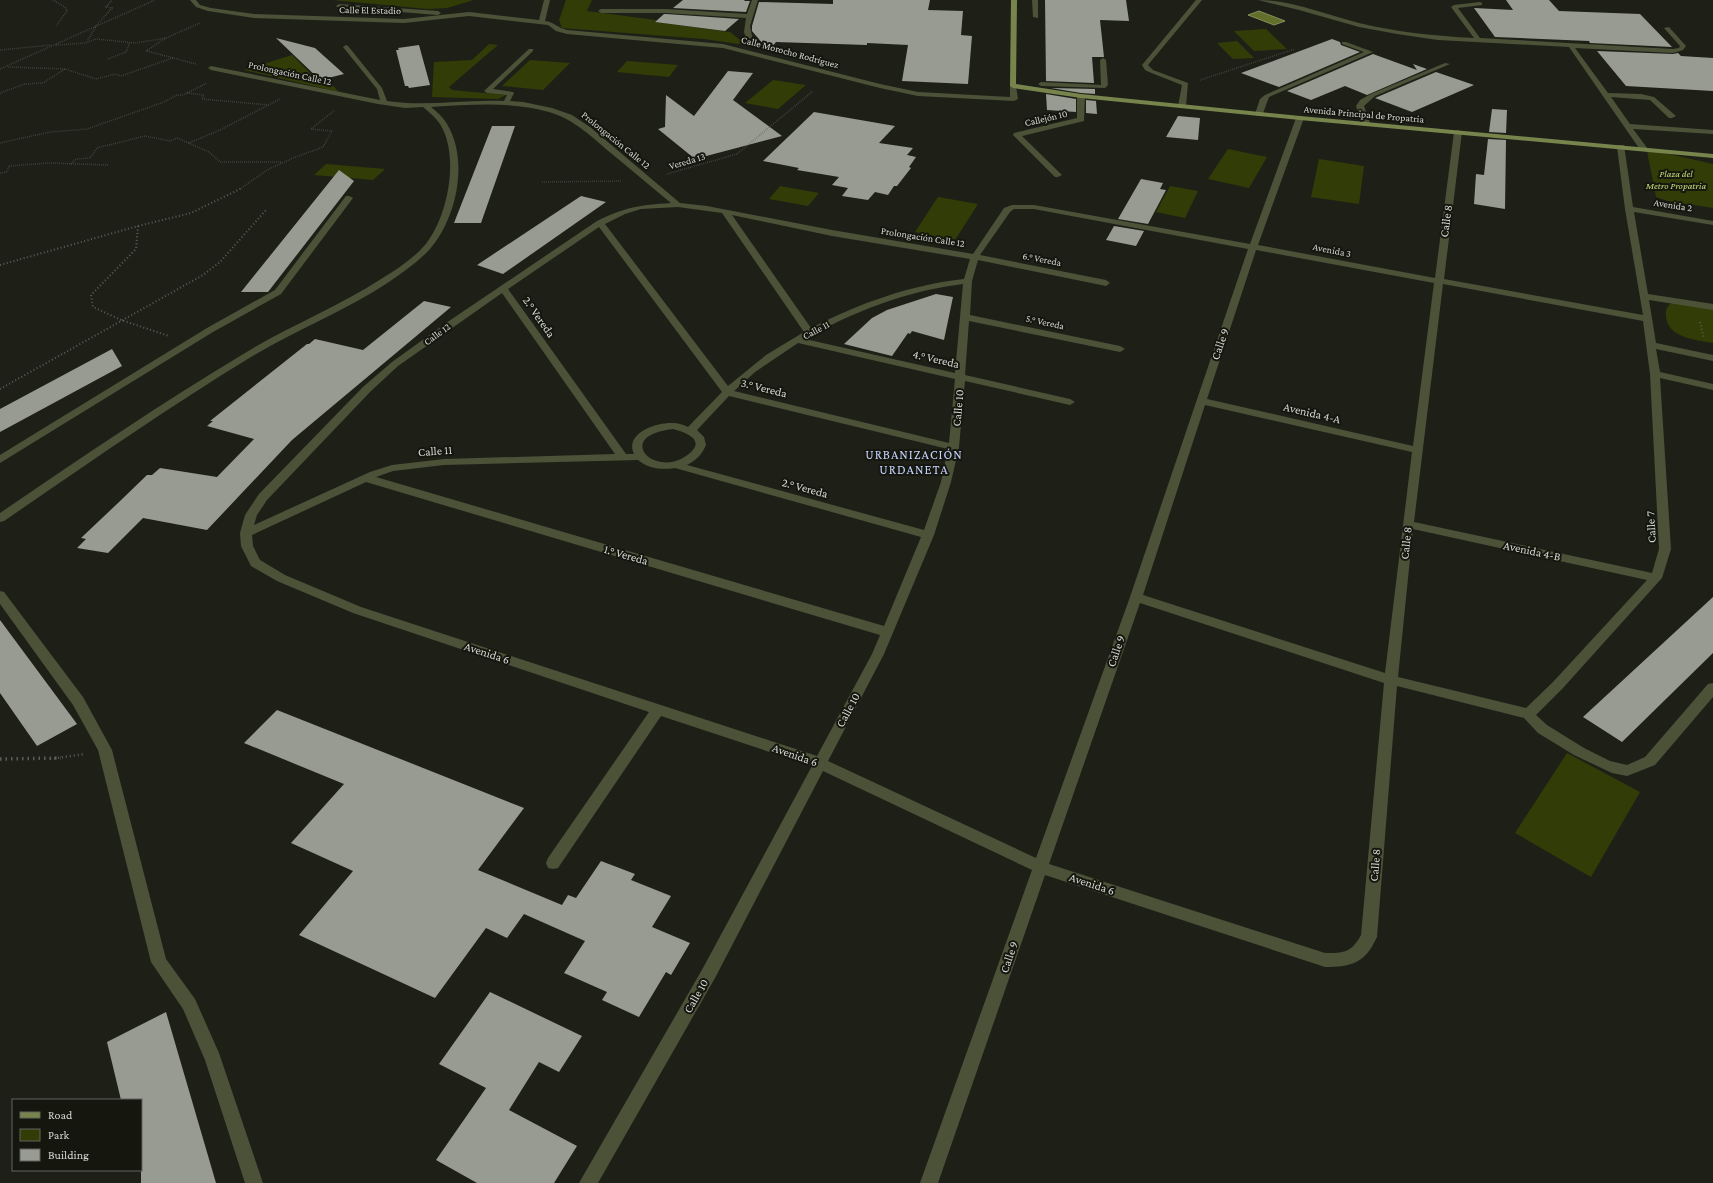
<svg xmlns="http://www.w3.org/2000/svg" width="1713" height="1183" font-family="'Crimson Pro',serif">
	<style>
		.green { fill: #323c06 }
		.water { fill: #616f2b; stroke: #848e5d }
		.building { fill: #989b91 }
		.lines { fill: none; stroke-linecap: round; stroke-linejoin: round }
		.path-far3 { stroke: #5c5e57; stroke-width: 1.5; stroke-dasharray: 0.5 1.5; stroke-linecap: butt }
		.path-far2 { stroke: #5c5e57; stroke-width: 2; stroke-dasharray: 1 2.5; stroke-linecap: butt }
		.path-far1 { stroke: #5c5e57; stroke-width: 2.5; stroke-dasharray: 1 3; stroke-linecap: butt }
		.path { stroke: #5c5e57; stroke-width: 3.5; stroke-dasharray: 1.5 4; stroke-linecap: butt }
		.minor { fill: #4b5238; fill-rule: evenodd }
		.major { fill: #77854d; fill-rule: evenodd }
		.labels { text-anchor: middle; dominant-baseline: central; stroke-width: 4; stroke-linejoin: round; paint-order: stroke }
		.far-street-label { font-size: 10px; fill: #d5d6d1; stroke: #15170f }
		.far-park-label { font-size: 10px; font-style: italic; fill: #c5db7b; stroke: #15170f }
		.street-label { font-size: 12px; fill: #d5d6d1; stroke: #15170f }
		.neighbourhood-label { font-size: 13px; letter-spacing: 1px; fill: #c4d2fc; stroke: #15170f }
	</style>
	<rect width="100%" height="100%" fill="#1e2018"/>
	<!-- green -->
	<path class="green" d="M332 0H474L447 8 428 9Z
		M566 0H592L587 11 656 20 654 22 730 32 744 43 739 44 704 39 562 28 559 20Z
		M1266 29 1287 49 1254 51 1234 31Z
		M1237 41 1254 58 1233 59 1217 43Z
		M489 44 498 45 449 87 452 90 506 95 498 99 432 97 434 62 472 60Z
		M292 55 318 81 330 83 339 92 244 70Z
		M530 60 570 63 543 90 502 86Z
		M627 61 678 65 669 77 617 72Z
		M773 80 806 85 778 109 745 103Z
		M1228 149 1267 157 1249 188 1208 179Z
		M1647 151 1669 154 1713 164V208L1668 201 1656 197Z
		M1319 159 1364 166 1359 204 1311 197Z
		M326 164 385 169 373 180 314 175Z
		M780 186 819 193 808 206 769 199Z
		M1170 186 1198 191 1185 218 1156 212Z
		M938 197 978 204 955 240 915 232Z
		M1674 301 1713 304V343C1697 340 1668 338 1666 317 1665 309 1668 305 1674 301Z
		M1567 753 1640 792 1591 877 1515 833Z"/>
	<!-- water -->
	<path class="water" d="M1259 11 1285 21 1274 25 1248 15Z"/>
	<!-- building -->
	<path class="building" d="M683 0H745L744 1H750L746 12 673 8Z
		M833 0H930L928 10 963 11 961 35 972 36 968 84 902 81 908 45 867 43V45L776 42 772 47 763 44 752 31V26L759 2 833 4Z
		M1045 0H1126L1129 21 1100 20 1104 57H1092L1094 83 1046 81Z
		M1506 0H1549L1559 11 1640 14 1672 47 1590 43 1589 41 1495 37 1474 8 1513 10Z
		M664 14H666L739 19 725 31 655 22Z
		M276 38 315 48 344 74 320 80Z
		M1332 39 1340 42 1341 45 1360 52 1279 87 1241 73Z
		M419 45 430 85 409 88 408 86H405L396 50H399L398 48Z
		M1597 51 1673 54 1678 53 1681 56 1713 58V91L1626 86Z
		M1373 54 1417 70 1413 64 1427 69 1367 95 1345 86 1311 100 1287 91Z
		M728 71 753 73 733 100 782 136 695 159 658 129 665 127 666 95 694 116Z
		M1436 72 1474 85 1412 112 1375 98Z
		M1051 88 1095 89V94L1081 93Z
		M1046 94 1076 99V112L1047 110Z
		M1086 100 1096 101 1097 114 1086 113Z
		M1492 109 1507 110 1506 133 1489 132Z
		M814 112 895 126 879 143 913 148 907 155 916 157 909 167 911 168 897 186H894L888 195 875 192 868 200 842 196 848 188 832 185 839 177 797 170 799 168 763 161Z
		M1178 116 1200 118 1198 140 1166 137Z
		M492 126H515L481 223H454Z
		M1488 139 1506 140 1505 209 1474 204 1476 174 1484 175Z
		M339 170 354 181 268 292H241Z
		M1141 179 1163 183 1160 189 1166 190 1148 224 1118 219Z
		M581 196 606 202 503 274 477 265Z
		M1114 226 1144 231 1136 246 1106 240Z
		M936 294 953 297 944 340 912 331 910 334 908 333 892 356 844 344 872 318 887 310Z
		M424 301 451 307 292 440 207 530 143 518 108 553 77 548 86 539 81 538 118 503 147 475H152L160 468 217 477 254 439 207 426 213 421H210L307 344H309L315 339 363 350Z
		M112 349 122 366 0 432V409Z
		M1713 597V653L1622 742 1583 717Z
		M0 620 77 724 37 746 0 693Z
		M277 710 524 808 478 870 562 905 568 895 576 898 601 861 635 874 631 880 671 896 652 927 690 943 671 975 666 972 639 1017 602 1000 607 992 564 973 585 941 524 914 507 938 486 928 435 998 299 935 353 871 291 843 344 784 244 743Z
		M490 992 582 1036 559 1072 539 1062 509 1110 577 1146 554 1183H477L436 1160 486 1088 439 1064Z
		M166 1012 216 1183H141V1100H121L107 1042Z"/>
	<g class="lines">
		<!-- path-far3 -->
		<path class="path-far3" d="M53 0 65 7 67 11 56 26
			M88 40 96 26 112 8 106 7 112 0
			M56 45 85 43 96 39 135 43 166 38
			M0 50 51 45
			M146 51 166 38 200 23
			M147 51 196 64
			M108 59 126 52 130 42
			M8 67 65 69 96 79 115 74 121 76 173 58
			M0 69 155 0
			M1200 80 1295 49
			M0 93 25 84 43 83 65 69
			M187 93 204 95 202 99 269 105
			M0 143 50 132 87 129 164 102 177 95H183L207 83
			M189 143 220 130 280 99
			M71 164 76 159 90 158 97 148 145 136 170 141 177 138 209 152 220 162H282
			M0 173 7 172 9 166 49 163 108 165
			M667 174 737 154 813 91
			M542 182 621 181
			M240 189 267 170 293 158 323 147 332 131 311 129 335 110"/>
		<!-- path-far2 -->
		<path class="path-far2" d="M138 226 136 249 91 295 93 307 121 320 169 336
			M0 265 138 226 191 213 242 188
			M1700 322 1704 339
			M0 389 203 275 220 262 266 210"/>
		<!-- path-far1 -->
		<path class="path-far1" d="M0 759H4
			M50 759 85 754"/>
		<!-- path -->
		<path class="path" d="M0 759 61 758"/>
		<!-- minor -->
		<path class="minor" d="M190 0H196L200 5 211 8 254 14 404 19 469 12 539 20 544 0H550L545 21C554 22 558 28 567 30L723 44 880 84 918 92 1010 97V86L1013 84 1016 86 1018 99 1014 101 918 96 880 88 723 48 567 34 556 31 548 25 469 16 404 23 254 18 208 11 196 7Z
			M752 0H758L750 26 753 41 777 51V53H773L748 43 744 32 746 18 666 13H601L598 11 601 9H666L747 14Z
			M1032 0H1038V18L1033 17Z
			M1196 0H1202L1148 65 1153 70 1188 83 1186 106 1182 108 1178 106 1182 85 1149 72 1145 70 1142 65Z
			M1258 0C1292 0 1326 15 1359 23 1396 32 1435 36 1474 38L1451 7 1454 5 1480 2 1482 3V5L1458 8 1480 38 1673 49 1679 48 1680 46 1664 28 1669 27 1686 46 1683 50 1673 53 1575 48 1608 93 1641 94 1654 97 1676 116 1672 118H1669L1650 100 1611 97 1630 124 1713 130V134L1633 129 1648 149 1647 151H1641L1569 47 1438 40 1397 34 1359 27 1299 10Z
			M339 4 438 11 441 13 438 15 337 7 336 6Z
			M1342 42H1346L1373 52 1269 97 1262 116H1256L1255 114 1260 99 1265 95 1364 52 1342 44Z
			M346 45 348 46 382 88 387 101C426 107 465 99 504 101L507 95 487 93 484 91 529 49H533V51L493 89 513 92 514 93 510 101 523 102 552 108 572 115 590 127 680 203 707 206 832 230 973 254 1004 208 1012 205H1034L1250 244 1296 118 1300 116 1304 118 1258 245 1435 278 1454 132 1458 130 1462 132 1444 279 1643 315 1625 209 1617 147 1618 145H1624L1633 207 1713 221V225L1634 212 1648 294 1713 304V310L1649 300 1656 343 1713 355V361L1656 349 1660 372 1713 384V390L1660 378 1671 549 1662 578 1563 688 1536 715 1547 725 1584 748 1610 761 1627 765 1645 757 1708 684 1713 683V697L1655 765 1627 776 1612 773 1574 755 1538 733 1524 718 1397 686 1377 937C1365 963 1352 967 1325 967L1045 875 938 1183H920L1032 870 823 771 715 978 598 1183H579L703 968 812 766 661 716 558 868 553 869 548 868 546 863 548 858 649 712 353 613 277 581 251 566 241 546 240 533 245 515 259 494 363 387 392 362 449 321 597 221C626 207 639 205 671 203 651 187 632 170 612 154 593 138 574 119 549 112 511 101 470 105 431 107 437 112 443 117 447 124 469 160 457 218 430 249 418 262 403 272 389 282 345 311 296 330 251 357 167 408 86 465 4 521L0 522V513C81 458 161 403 245 353 289 326 338 307 381 279 397 269 413 259 425 245 448 217 460 156 440 124 435 117 429 112 423 107L405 108 378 104 211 70 208 68 211 66 380 100 377 89 343 47ZM678 207 722 213 804 332 766 355 728 386 605 224 625 214 641 209ZM1014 209H1034L1248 249 1130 597 1036 858 828 761 884 654 934 535 951 482 959 447 965 381 1070 405 1075 402 1070 399 965 375 969 321 1120 352 1125 349 1120 346 970 315 972 281 978 260 1106 286 1110 283 1106 280 980 255 1010 212ZM732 215 832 236 970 259 964 279C910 285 860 303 811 328ZM599 227 722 392 688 427C684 425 678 423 673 423 657 422 624 433 634 454H626L508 289ZM1256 250 1434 283 1413 446 1207 399ZM963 284 955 373 805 339C854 311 907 291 963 284ZM1443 284 1643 321 1650 374 1659 549 1652 573 1414 522ZM502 293 615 454 444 459 392 465 370 472 254 525 257 515 267 500 371 391 398 366ZM798 343 955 379 949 443 734 391 755 372ZM729 396 948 449 941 482 924 530 687 465C697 460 702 454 706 445L704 437 697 430ZM1205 405 1412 452 1385 673 1143 595ZM673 429C684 432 706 439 690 453 657 482 611 436 673 429ZM638 460C649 469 662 470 675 468L921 537 884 626 376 477 393 471 444 465ZM366 482 880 635 872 654 817 756 361 607 285 575 260 560 253 546 252 535ZM1413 529 1647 580 1553 682 1526 708 1398 677ZM1140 603 1384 683 1361 935C1351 953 1344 953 1325 953L1049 864Z
			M1103 58 1106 60 1108 85 1105 88 1041 86 1038 84 1041 82 1101 85 1100 60Z
			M1445 63 1450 64 1375 96 1364 106 1370 123 1369 125H1363L1356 106 1360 100 1371 94Z
			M1081 94 1085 96 1084 121 1022 136 1062 175 1058 177H1055L1013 135 1014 133 1077 118V96Z
			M346 196H349L353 198 281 294 213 332 0 463V455L207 328 275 290Z
			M0 591 4 592 83 697 112 750 166 959 195 999 219 1053 263 1183H245L205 1060 183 1009 151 962 98 750 73 705 0 604Z"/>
		<!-- major -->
		<path class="major" d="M1011 0H1017L1016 84 1081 94 1300 116 1713 154V158L1300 120 1081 98 1013 88 1010 86Z"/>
	</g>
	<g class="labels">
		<!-- far-street labels -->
		<g class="far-street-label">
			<text transform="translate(370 10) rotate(1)">Calle El Estadio</text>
			<text transform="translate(790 52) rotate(15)">Calle Morocho Rodríguez</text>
			<text transform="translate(290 73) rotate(12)">Prolongación Calle 12</text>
			<text transform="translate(1364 114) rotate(5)">Avenida Principal de Propatria</text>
			<text transform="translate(1046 118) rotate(-13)">Callejón 10</text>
			<text transform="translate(616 140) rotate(39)">Prolongación Calle 12</text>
			<text transform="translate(687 161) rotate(-16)">Vereda 13</text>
			<text transform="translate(1673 205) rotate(9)">Avenida 2</text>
			<text transform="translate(923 237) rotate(9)">Prolongación Calle 12</text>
			<text transform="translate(1332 250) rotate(11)">Avenida 3</text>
			<text transform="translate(1042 259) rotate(11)">6.° Vereda</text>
			<text transform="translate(1045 322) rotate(12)">5.° Vereda</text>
			<text transform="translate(816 330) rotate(-28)">Calle 11</text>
			<text transform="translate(437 334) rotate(-36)">Calle 12</text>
		</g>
		<!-- far-park labels -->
		<g class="far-park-label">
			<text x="1676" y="173">Plaza del<tspan x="1676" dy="12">Metro Propatria</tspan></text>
		</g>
		<!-- street labels -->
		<g class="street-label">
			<text transform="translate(1446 221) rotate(-82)">Calle 8</text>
			<text transform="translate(539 317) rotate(55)">2.° Vereda</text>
			<text transform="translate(1220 344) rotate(-71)">Calle 9</text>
			<text transform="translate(936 359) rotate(13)">4.° Vereda</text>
			<text transform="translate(764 388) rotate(14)">3.° Vereda</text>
			<text transform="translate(958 408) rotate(-85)">Calle 10</text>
			<text transform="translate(1312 413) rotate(13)">Avenida 4-A</text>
			<text transform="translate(435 451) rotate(-4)">Calle 11</text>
			<text transform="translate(805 488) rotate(15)">2.° Vereda</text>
			<text transform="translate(1651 527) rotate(-93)">Calle 7</text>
			<text transform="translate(1406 543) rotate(-84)">Calle 8</text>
			<text transform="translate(1532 551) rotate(12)">Avenida 4-B</text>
			<text transform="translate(626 555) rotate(16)">1.° Vereda</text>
			<text transform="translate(1116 651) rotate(-71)">Calle 9</text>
			<text transform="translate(487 653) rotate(18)">Avenida 6</text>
			<text transform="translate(848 710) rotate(-62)">Calle 10</text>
			<text transform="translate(795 755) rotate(19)">Avenida 6</text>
			<text transform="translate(1375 865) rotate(-85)">Calle 8</text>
			<text transform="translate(1092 884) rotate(18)">Avenida 6</text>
			<text transform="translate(1009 957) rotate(-71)">Calle 9</text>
			<text transform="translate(696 996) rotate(-60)">Calle 10</text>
		</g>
		<!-- neighbourhood labels -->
		<g class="neighbourhood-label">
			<text x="914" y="454">URBANIZACIÓN<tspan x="914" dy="15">URDANETA</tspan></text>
		</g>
	</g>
	<!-- legend -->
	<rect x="12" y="1099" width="130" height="72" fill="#15170f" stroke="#62635d"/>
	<rect x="20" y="1112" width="20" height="6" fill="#77854d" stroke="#62635d"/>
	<text x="48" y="1119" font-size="12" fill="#d5d6d1">Road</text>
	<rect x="20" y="1129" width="20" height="12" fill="#323c06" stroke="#62635d"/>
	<text x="48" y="1139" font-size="12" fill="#d5d6d1">Park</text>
	<rect x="20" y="1149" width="20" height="12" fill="#989b91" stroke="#62635d"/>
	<text x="48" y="1159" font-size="12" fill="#d5d6d1">Building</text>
</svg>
